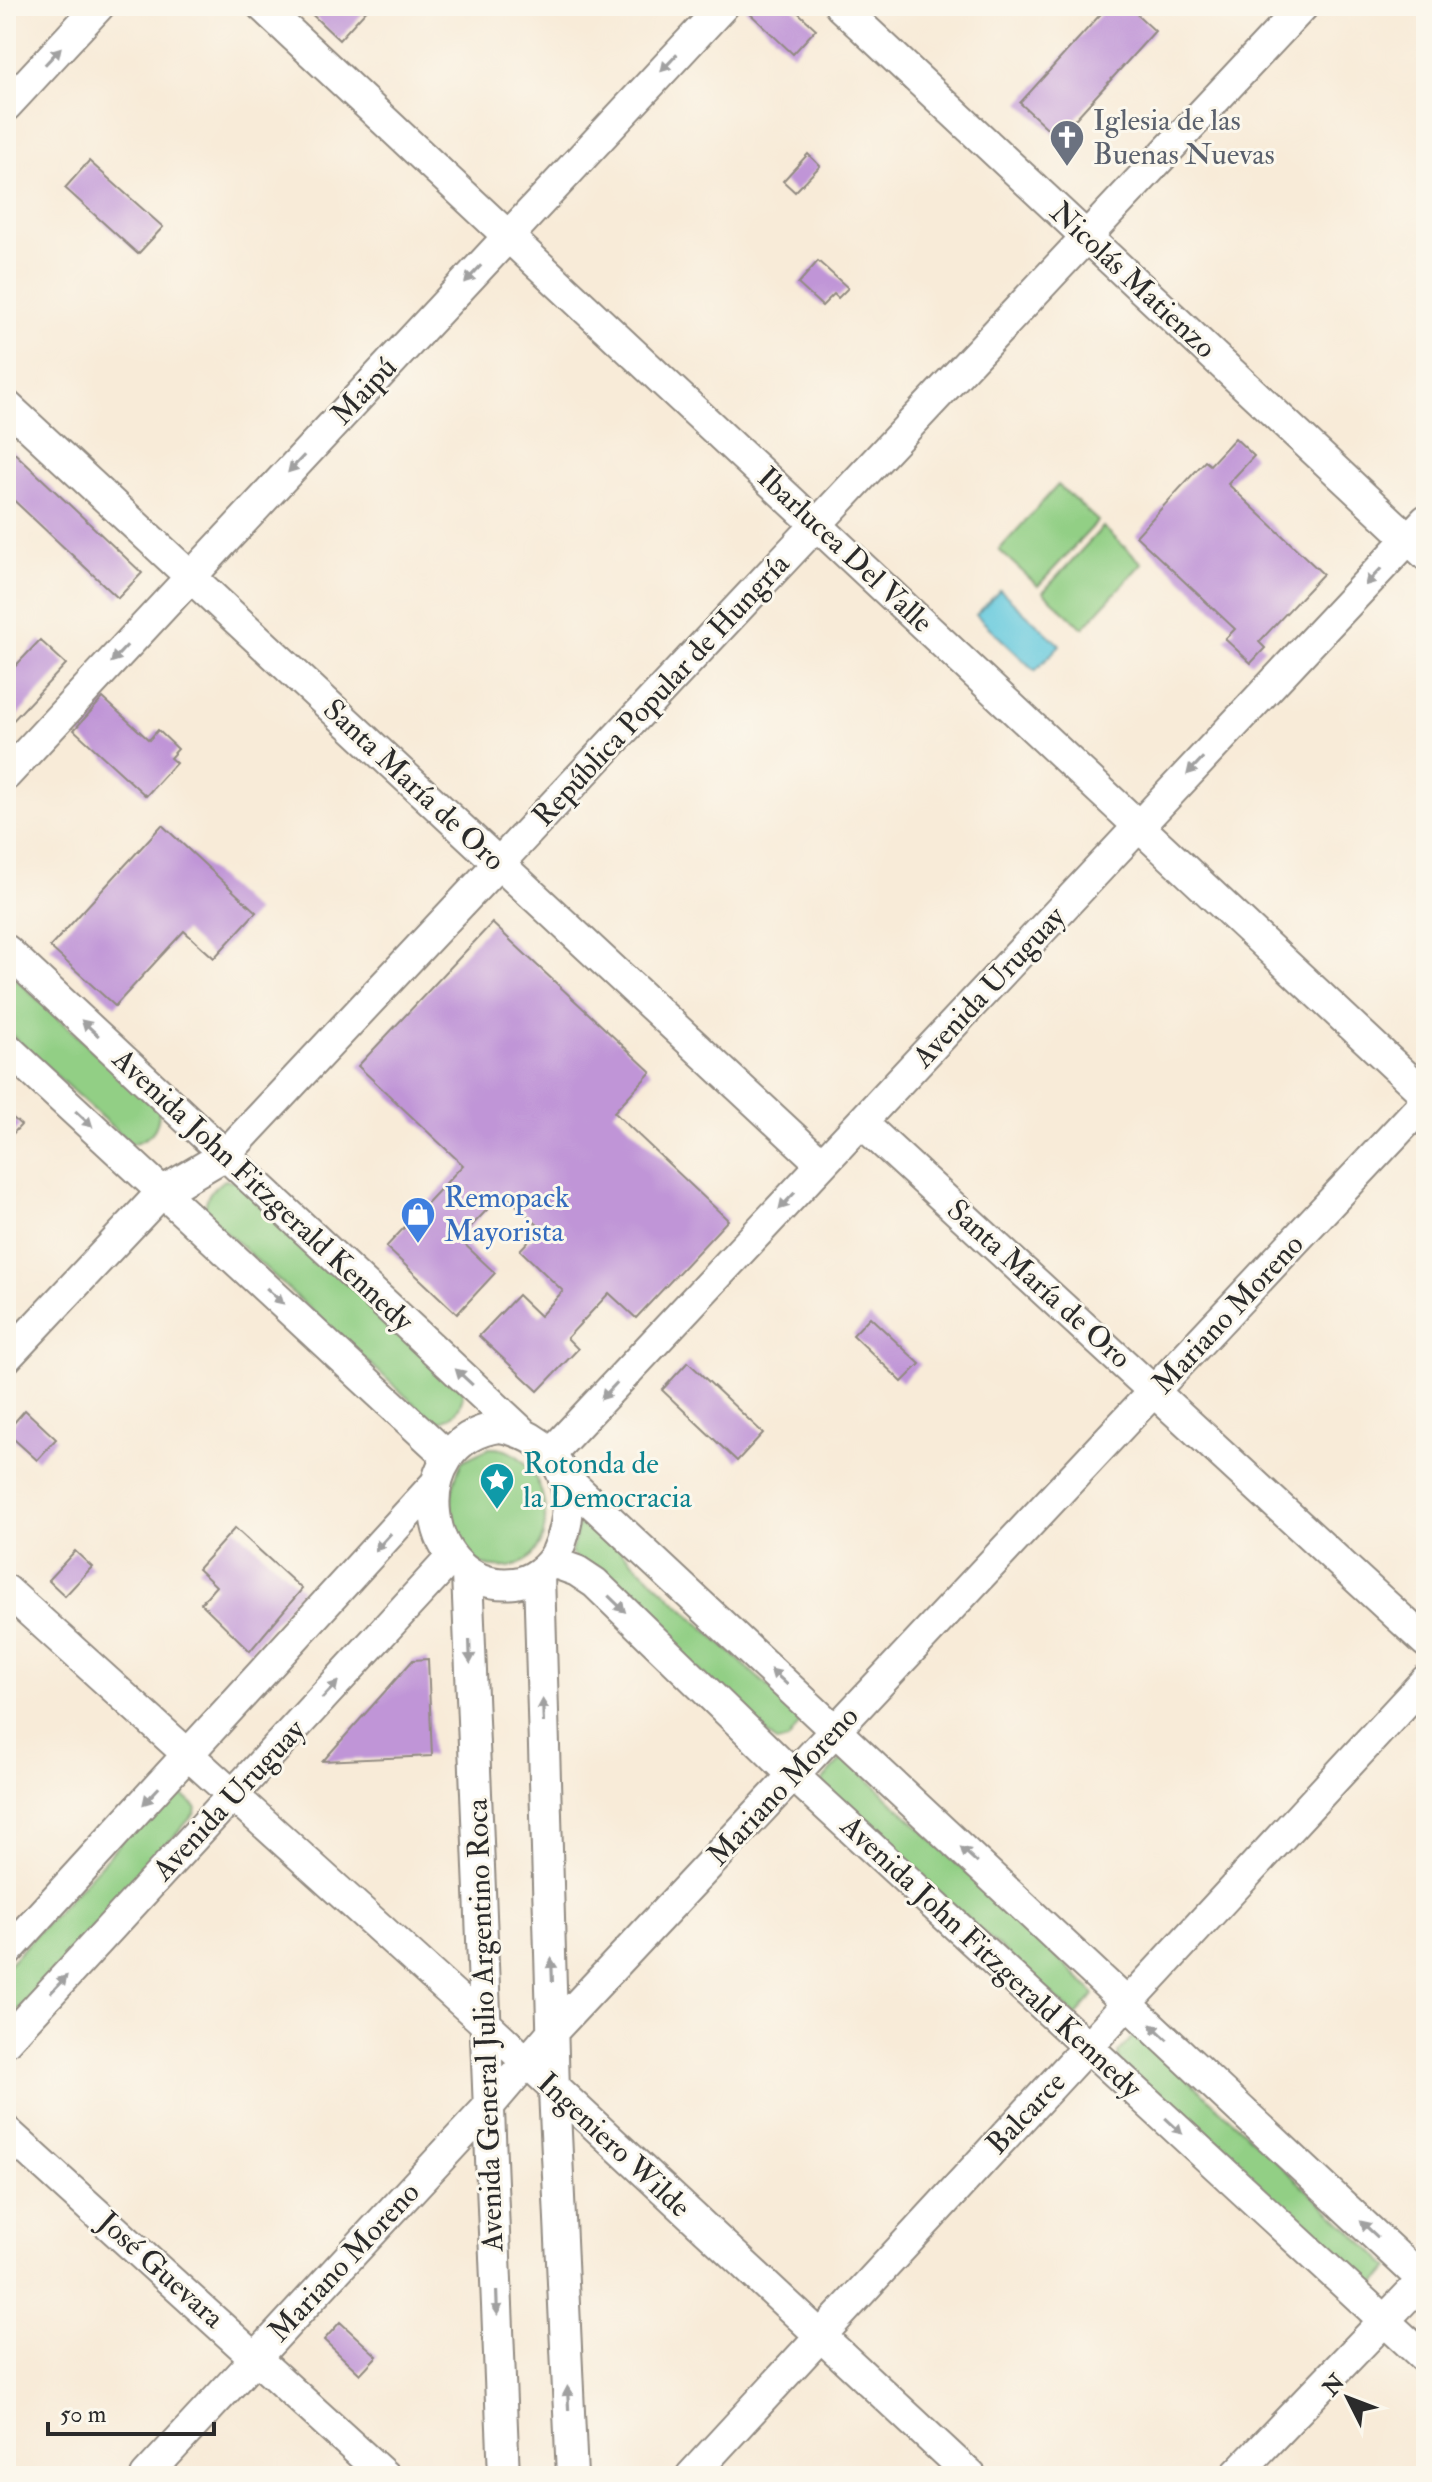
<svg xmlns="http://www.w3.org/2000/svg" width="1432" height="2482" font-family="'IM FELL Double Pica',serif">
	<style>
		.green { fill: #92cf85; stroke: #5e7d58; stroke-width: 2 }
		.water { fill: #61c8dd; stroke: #467a84; stroke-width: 2 }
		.building { fill: #c095d7 }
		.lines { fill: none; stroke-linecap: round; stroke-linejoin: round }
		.minor-casing { stroke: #928b82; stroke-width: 34 }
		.minor { stroke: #fff; stroke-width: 30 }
		.oneway { fill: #a0a0a0 }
		.labels { text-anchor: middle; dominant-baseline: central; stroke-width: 6; stroke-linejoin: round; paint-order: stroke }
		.worship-label { font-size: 30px; fill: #5b616d; stroke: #fbf7ec; text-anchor: start }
		.street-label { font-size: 30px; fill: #2b2b2b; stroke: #fbf7ec }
		.shop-label { font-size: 30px; fill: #366cbe; stroke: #fbf7ec; text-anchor: start }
		.culture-label { font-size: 30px; fill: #0d838f; stroke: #fbf7ec; text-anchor: start }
	</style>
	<rect width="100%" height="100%" fill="#fbf7ec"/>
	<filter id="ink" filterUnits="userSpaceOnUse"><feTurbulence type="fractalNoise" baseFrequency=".0125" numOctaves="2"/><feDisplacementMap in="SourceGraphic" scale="16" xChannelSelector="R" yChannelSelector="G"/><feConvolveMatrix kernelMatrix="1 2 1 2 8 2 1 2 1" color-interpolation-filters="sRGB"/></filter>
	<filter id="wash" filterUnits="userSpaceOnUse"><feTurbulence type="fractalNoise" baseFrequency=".006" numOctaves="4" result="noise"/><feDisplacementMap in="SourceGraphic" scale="32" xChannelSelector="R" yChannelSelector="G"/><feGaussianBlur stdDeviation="1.8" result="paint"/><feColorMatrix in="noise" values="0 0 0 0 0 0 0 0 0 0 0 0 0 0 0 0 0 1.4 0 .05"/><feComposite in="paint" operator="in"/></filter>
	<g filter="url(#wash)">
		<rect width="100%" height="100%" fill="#f8ebd8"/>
		<!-- green -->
		<path class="green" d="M1058 485 1098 521 1038 586 999 550Z
			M1103 527 1142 563 1083 628 1043 592Z
			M6 970 159 1111C159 1129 149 1140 131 1144L6 1030Z
			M224 1180 236 1181 463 1390C463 1408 453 1419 435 1423L205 1213C205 1196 210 1190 224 1180Z
			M489 1448C553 1444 572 1576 494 1567 479 1566 468 1557 462 1543 447 1508 448 1494 462 1461Z
			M581 1514 803 1719 788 1740 777 1743 571 1553Z
			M841 1760 849 1761 1090 1989 1094 1995 1076 2016 825 1790 822 1781Z
			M169 1790 178 1791 196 1807 195 1813 6 2024V1967Z
			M1137 2032 1390 2267 1372 2288 1363 2286 1120 2062 1118 2053Z"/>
		<!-- water -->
		<path class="water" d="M1000 590 1060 645 1035 671 976 615Z"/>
		<g id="blocks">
			<!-- building -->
			<path class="building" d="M303 6H370L339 40Z
				M748 6H791L816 29 793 54 745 9Z
				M1108 6H1128L1155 31 1058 138 1020 103Z
				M808 154 820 166 795 192 783 181Z
				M89 161 163 227 138 254 65 188Z
				M818 261 848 288 838 298 834 294 822 306 798 284Z
				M1235 438 1254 456 1228 484 1323 574 1259 642 1265 648 1251 663 1225 639 1235 629 1136 536 1205 461 1210 465Z
				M6 445 142 573 118 598 6 493Z
				M40 640 66 664 6 728V676Z
				M103 698 149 740 158 730 178 749 170 758 176 763 146 796 74 730Z
				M162 825 256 912 214 958 184 931 115 1006 50 947Z
				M492 923 651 1072 614 1112 728 1220 636 1318 609 1293 567 1338 578 1349 538 1391 479 1336 518 1295 540 1316 563 1291 520 1250 541 1228 503 1193 459 1239 495 1273 457 1314 386 1247 463 1165 358 1066Z
				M6 1112 21 1125 6 1141Z
				M870 1317 920 1364 902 1382 853 1335Z
				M688 1362 763 1433 737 1461 662 1390Z
				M25 1410 56 1439 37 1460 6 1432Z
				M235 1528 302 1589 250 1651 201 1603 216 1586 198 1569Z
				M75 1551 92 1567 65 1596 48 1580Z
				M428 1659 432 1756 323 1761 413 1660Z
				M340 2322 377 2356 360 2374 324 2340Z"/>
		</g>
	</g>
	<g filter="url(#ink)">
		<use href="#blocks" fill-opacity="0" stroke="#928b82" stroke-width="2"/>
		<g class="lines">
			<!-- minor casing -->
			<g class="minor-casing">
				<path id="minor" d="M262 6 1426 1095
					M840 6 1426 555
					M6 106 99 6
					M6 405 822 1164
					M6 775 723 6
					M6 950 521 1431
					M6 1047 446 1455
					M862 1123 1426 1642
					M6 1358 162 1192 225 1155 1303 6
					M500 1427C564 1439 582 1496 557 1552 549 1568 532 1581 515 1583 422 1594 400 1440 500 1427Z
					M551 1453 1426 520
					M563 1476 1426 2283
					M552 1562 577 1571 595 1583 793 1775 1426 2359
					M467 1574 504 2476
					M539 1574 554 2090 572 2476
					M6 1590 486 2024 971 2476
					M6 1953 435 1484
					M6 2041 451 1558
					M6 2131 385 2476
					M146 2476 489 2106 554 2030 1426 1101
					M691 2476 1426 1680
					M1235 2476 1426 2277"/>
			</g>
			<!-- minor -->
			<use href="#minor" class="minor"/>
		</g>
		<!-- one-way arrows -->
		<defs><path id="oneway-solid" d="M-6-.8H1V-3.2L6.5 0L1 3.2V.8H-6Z" transform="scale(2)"/></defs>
		<g class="oneway">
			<use href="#oneway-solid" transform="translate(53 56) rotate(-47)"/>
			<use href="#oneway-solid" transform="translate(669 63) rotate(133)"/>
			<use href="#oneway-solid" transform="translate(473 274) rotate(133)"/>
			<use href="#oneway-solid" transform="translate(296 464) rotate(133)"/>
			<use href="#oneway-solid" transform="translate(1373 577) rotate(133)"/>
			<use href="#oneway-solid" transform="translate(119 654) rotate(133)"/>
			<use href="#oneway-solid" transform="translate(1195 766) rotate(133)"/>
			<use href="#oneway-solid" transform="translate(90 1028) rotate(-137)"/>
			<use href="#oneway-solid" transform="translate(84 1119) rotate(43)"/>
			<use href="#oneway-solid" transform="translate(787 1201) rotate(133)"/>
			<use href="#oneway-solid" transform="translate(275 1296) rotate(43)"/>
			<use href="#oneway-solid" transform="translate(464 1377) rotate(-137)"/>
			<use href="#oneway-solid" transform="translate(609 1391) rotate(133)"/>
			<use href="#oneway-solid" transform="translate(383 1542) rotate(132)"/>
			<use href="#oneway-solid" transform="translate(617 1604) rotate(44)"/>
			<use href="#oneway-solid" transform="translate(470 1652) rotate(88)"/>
			<use href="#oneway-solid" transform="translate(779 1677) rotate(-137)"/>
			<use href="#oneway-solid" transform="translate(330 1690) rotate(-47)"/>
			<use href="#oneway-solid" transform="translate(543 1711) rotate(-92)"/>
			<use href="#oneway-solid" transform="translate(151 1796) rotate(133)"/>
			<use href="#oneway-solid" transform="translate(969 1855) rotate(-137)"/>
			<use href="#oneway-solid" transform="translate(552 1970) rotate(-92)"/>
			<use href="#oneway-solid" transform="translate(59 1984) rotate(-47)"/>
			<use href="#oneway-solid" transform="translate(1159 2032) rotate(-137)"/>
			<use href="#oneway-solid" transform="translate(1174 2126) rotate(43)"/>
			<use href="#oneway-solid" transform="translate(1369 2229) rotate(-137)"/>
			<use href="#oneway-solid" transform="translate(497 2303) rotate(88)"/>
			<use href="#oneway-solid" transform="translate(568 2398) rotate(-93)"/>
		</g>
	</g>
	<!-- icons -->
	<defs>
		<g id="church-pin" transform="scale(1.8)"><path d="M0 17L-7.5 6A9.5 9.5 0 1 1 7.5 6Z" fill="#6b7280" stroke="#fbf7ec"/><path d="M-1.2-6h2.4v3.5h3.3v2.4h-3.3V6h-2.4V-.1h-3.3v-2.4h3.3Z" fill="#fff"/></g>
		<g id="shop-pin" transform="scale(1.8)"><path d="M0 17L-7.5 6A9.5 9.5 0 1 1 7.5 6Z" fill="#3f7fe0" stroke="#fbf7ec"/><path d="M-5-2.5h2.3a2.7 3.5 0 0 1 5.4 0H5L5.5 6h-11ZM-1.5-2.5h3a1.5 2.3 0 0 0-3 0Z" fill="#fff"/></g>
		<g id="sight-pin" transform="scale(1.8)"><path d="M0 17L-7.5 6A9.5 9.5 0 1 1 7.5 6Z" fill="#0f9aa8" stroke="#fbf7ec"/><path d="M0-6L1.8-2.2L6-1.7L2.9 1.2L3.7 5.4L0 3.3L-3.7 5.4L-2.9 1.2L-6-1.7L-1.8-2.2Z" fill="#fff"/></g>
	</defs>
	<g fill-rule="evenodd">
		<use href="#church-pin" x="1067" y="137"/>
		<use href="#shop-pin" x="418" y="1214"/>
		<use href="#sight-pin" x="497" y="1480"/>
	</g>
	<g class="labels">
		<!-- worship labels -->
		<g class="worship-label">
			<text x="1093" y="120">Iglesia de las<tspan x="1093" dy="34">Buenas Nuevas</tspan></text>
		</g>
		<!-- street labels -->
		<g class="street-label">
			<text transform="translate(1133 280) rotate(43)">Nicolás Matienzo</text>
			<text transform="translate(364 391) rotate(-47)">Maipú</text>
			<text transform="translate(845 550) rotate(43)">Ibarlucea Del Valle</text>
			<text transform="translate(661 690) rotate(-47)">República Popular de Hungría</text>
			<text transform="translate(414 785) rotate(43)">Santa María de Oro</text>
			<text transform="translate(989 987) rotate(-47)">Avenida Uruguay</text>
			<text transform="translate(263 1190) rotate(43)">Avenida John Fitzgerald Kennedy</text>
			<text transform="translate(1039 1284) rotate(42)">Santa María de Oro</text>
			<text transform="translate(1228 1314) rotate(-47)">Mariano Moreno</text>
			<text transform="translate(783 1786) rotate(-47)">Mariano Moreno</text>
			<text transform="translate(229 1800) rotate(-47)">Avenida Uruguay</text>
			<text transform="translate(991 1957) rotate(43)">Avenida John Fitzgerald Kennedy</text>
			<text transform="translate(485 2025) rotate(-92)">Avenida General Julio Argentino Roca</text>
			<text transform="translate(1026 2113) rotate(-47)">Balcarce</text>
			<text transform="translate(614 2145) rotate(43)">Ingeniero Wilde</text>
			<text transform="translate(344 2262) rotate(-47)">Mariano Moreno</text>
			<text transform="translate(161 2270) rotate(42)">José Guevara</text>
		</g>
		<!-- shop labels -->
		<g class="shop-label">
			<text x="444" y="1197">Remopack<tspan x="444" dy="34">Mayorista</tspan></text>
		</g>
		<!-- culture labels -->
		<g class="culture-label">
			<text x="523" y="1463">Rotonda de<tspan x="523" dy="34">la Democracia</tspan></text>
		</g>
	</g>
	<!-- margin -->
	<rect width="1432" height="2482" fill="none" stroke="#fbf7ec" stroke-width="32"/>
	<!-- north arrow -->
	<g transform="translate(1348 2398) rotate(312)" stroke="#fbf7ec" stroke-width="6" paint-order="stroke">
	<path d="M0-6L14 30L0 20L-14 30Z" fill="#2b2b2b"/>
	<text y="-12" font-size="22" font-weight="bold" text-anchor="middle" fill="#2b2b2b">N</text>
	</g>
	<!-- scale -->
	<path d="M48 2422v12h166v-12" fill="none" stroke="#2b2b2b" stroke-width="4"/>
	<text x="60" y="2422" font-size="24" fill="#2b2b2b" stroke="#fbf7ec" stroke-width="6" paint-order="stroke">50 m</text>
</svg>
